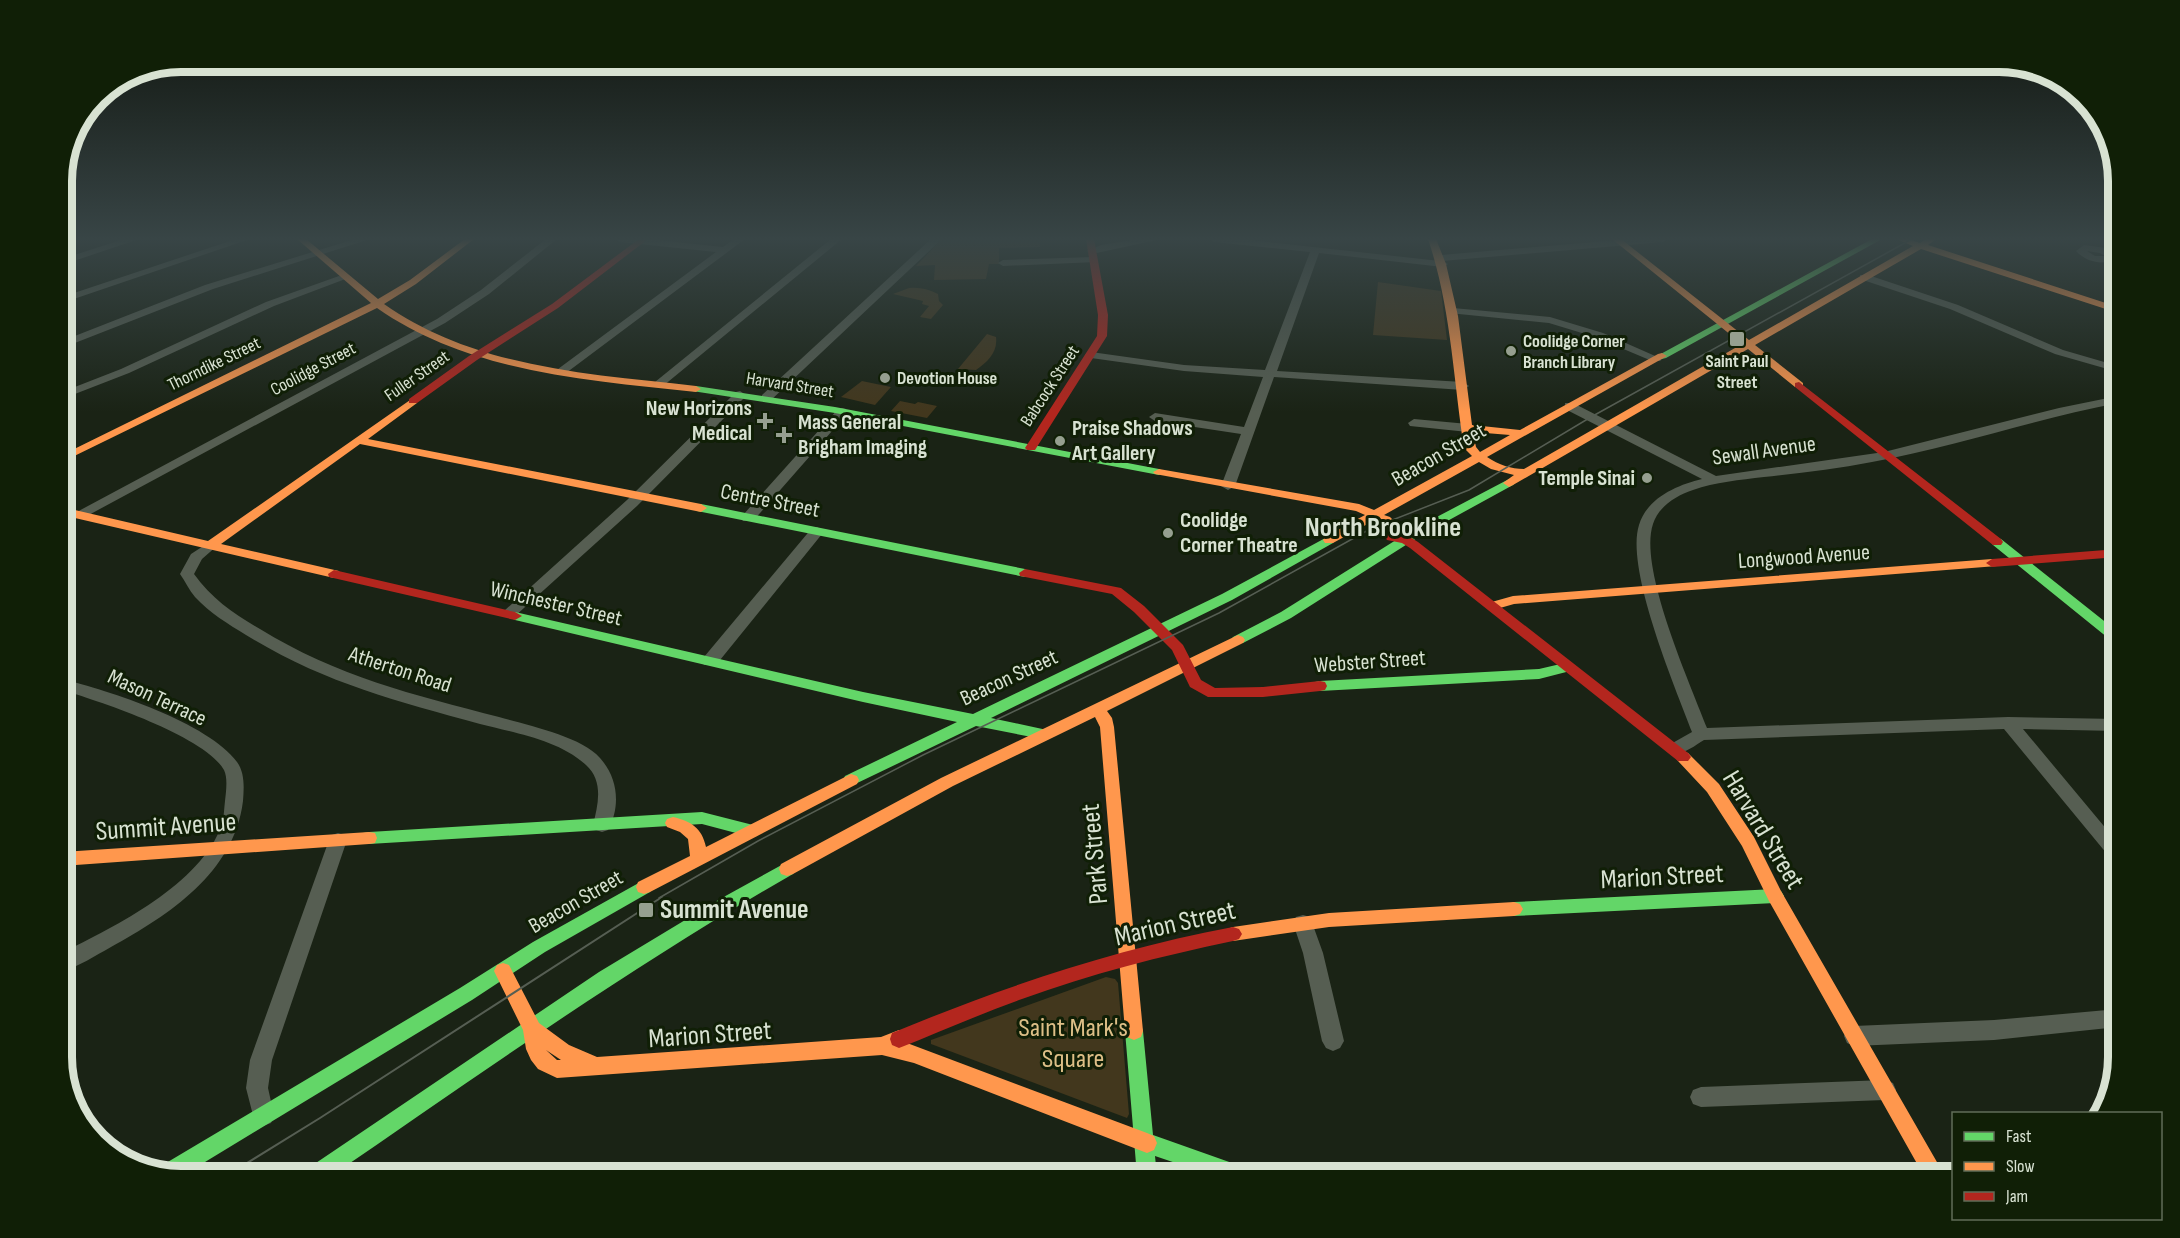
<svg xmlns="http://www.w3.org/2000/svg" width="2180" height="1238" font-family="'Sofia Sans Condensed',sans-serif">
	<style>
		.green { fill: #42371d }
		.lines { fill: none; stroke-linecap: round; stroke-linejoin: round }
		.street { fill: #565e52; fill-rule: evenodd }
		.fast { fill: #63d668; fill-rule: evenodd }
		.slow { fill: #ff974d; fill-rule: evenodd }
		.jam { fill: #b3261e; fill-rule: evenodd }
		.tram-far1 { stroke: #565e53; stroke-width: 1.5 }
		.tram { stroke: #565e53; stroke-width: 2 }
		.poi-dot { fill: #969f90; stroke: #101f06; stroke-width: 2 }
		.labels { text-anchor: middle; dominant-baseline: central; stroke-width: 6; stroke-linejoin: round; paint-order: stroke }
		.far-poi-label { font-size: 18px; font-weight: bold; fill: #d8e2d2; stroke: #101f06; text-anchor: start }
		.far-street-label { font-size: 18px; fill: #d8e2d2; stroke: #101f06 }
		.poi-label { font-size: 22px; font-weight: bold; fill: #d8e2d2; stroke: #101f06; text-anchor: start }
		.street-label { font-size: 22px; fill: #d8e2d2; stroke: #101f06 }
		.near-street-label { font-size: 27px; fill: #d8e2d2; stroke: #101f06 }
		.near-poi-label { font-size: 27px; font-weight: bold; fill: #d8e2d2; stroke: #101f06; text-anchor: start }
		.near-park-label { font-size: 27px; fill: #ddbf87; stroke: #101f06 }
		.district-label { font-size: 28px; font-weight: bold; fill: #d8e2d2; stroke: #101f06 }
		.rim { fill: none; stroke: #d8e2d2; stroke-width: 8 }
	</style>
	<rect width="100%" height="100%" fill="#1a2315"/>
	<!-- green -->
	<path class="green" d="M942 239H1040V247L999 248V264H989L986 279 934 280 935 265 916 266Z
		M1378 282 1441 291 1447 340 1373 335Z
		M909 288C920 287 928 289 938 294L939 301 943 305 931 319 920 317 929 306 922 304 923 301 893 294Z
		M987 334 996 337C998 353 987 362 976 370L958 369Z
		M862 381 891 387 875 405 841 397Z
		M900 401 915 404 918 402 937 406 927 418 891 411Z
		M1106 977 1115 979 1118 983 1129 1114 1127 1118 931 1044V1040Z"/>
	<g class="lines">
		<!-- street -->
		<path class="street" d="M124 239H139L62 265V259Z
			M236 239H250L62 303V297Z
			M355 239H370L213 289 62 348V341L205 285Z
			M546 239H557L489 294 445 323 85 517H75L73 514 437 319 481 290Z
			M615 239H647L723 247 734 239H745L566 373H558V369L716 252 620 242Z
			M831 239H842L663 386H655V382Z
			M931 239H942L770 401H762V395Z
			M1139 239H1161L1092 254 1087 251 1101 245Z
			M1209 239H1240L1440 261 1436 258 1441 255 1630 239H1668L1663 242 1442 261 1448 264 1443 267 1319 253 1277 371 1463 382 1469 386 1463 390 1274 377 1235 486 1228 490 1221 486 1241 434 1155 421 1149 417 1155 413 1244 427 1263 377 1184 371 1091 358 1085 355 1091 352 1184 365 1265 370 1310 252 1214 242Z
			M2084 245 2106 248 2118 257C2105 267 2086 262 2076 251ZM2087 251 2100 253 2105 256H2095Z
			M1093 257 1096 258V262L1003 266 998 263 1003 260Z
			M1860 275H1868L1958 305 2063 350 2118 366V372L2055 354 1950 309 1860 279Z
			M339 276 348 278 274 306 129 373 62 399V392L121 369 266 302Z
			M1453 308 1550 317 1603 333 1662 359 1660 361H1652L1595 337 1549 323 1449 313V309Z
			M740 391 746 395 744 398 637 506 514 617H504L502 614 504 611 627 500 736 392Z
			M2118 396V403C2035 419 1955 447 1872 462 1836 469 1800 473 1764 477 1740 480 1715 482 1693 490 1677 495 1658 507 1653 524 1638 568 1690 683 1707 728L2008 717 2118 719V731L2023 729 2118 843V862L2112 860 2004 729 1704 740C1694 746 1681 757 1669 753L1667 749 1669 745 1692 732C1675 687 1625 569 1639 525 1647 498 1677 485 1702 479L1565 409V403H1573L1716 476 1884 452 2059 408Z
			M842 408 846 409V415L753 521H743L741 518 743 515 838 409Z
			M1414 419 1468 424 1474 428 1468 432 1410 426 1408 423Z
			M817 527 824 531 822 534 716 665H704L702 661 704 657 812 528Z
			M211 541 218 545 202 559 194 574C212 599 234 614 260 629 336 676 414 695 499 717 526 725 581 736 600 758 618 778 621 806 608 830L602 832 596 830 593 825C598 805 604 781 586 765 559 740 515 733 480 724 395 701 322 682 246 635 228 624 210 613 195 597 189 590 185 581 180 574L191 554Z
			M62 679C108 690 209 723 237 762 245 773 244 788 243 801 234 873 169 915 111 947 95 956 79 966 62 972V953C115 926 201 885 222 824 224 817 224 809 225 801 226 792 228 778 224 770 205 736 99 701 62 690Z
			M338 833 344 835 347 840 272 1060 268 1088 274 1115 271 1123 263 1126 255 1123 246 1088 250 1060 329 840 332 835Z
			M1303 915 1310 917 1323 953 1344 1041 1340 1048 1333 1051 1326 1048 1322 1041 1303 953 1293 923 1296 917Z
			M2118 1009V1027L1994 1040 1854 1046 1847 1043 1844 1036 1847 1029 1854 1026 1994 1020Z
			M1885 1080 1893 1083 1896 1090 1893 1097 1885 1100 1701 1107 1693 1104 1690 1097 1693 1090 1701 1087Z"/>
		<!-- fast -->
		<path class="fast" d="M1872 239H1882L1666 358 1662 359 1657 356Z
			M696 386 835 407 1159 469 1165 472 1159 475 835 413 692 391V387Z
			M1509 479 1515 483 1513 485 1420 536 1291 618 1243 643H1233L1231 640 1233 637 1281 612 1412 530Z
			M701 504 1025 569 1031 573 1025 577 697 511 695 508Z
			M1329 536 1333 537 1335 540 1333 543 1232 600 991 718 1047 730 1049 734 1047 738 1042 739 976 726 851 786 845 784 843 780 845 776 957 722 863 702 515 620 508 616 515 612 863 692 973 714 1222 594Z
			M1997 538 2001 539 2118 632V643L2113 642 1993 545 1991 542Z
			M1569 662 1576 667 1574 670 1539 679 1320 691 1315 690 1313 686 1315 682 1320 681 1539 669Z
			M702 812 757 826 759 831 757 836 751 837 702 824 369 844 363 843 361 838 363 833 369 832Z
			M787 862 793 864 795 869 793 874C633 965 483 1072 331 1176H304L307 1169 599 972 720 899Z
			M644 880 650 882 652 887 650 892 545 952 472 1000 182 1176 159 1170 161 1166 460 988 533 942Z
			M1775 889 1781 891 1784 896 1781 901 1775 903 1514 916 1508 914 1505 909 1508 904 1514 902Z
			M1134 1022 1141 1025 1143 1031 1153 1135 1249 1169 1252 1176H1214L1155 1156 1157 1176H1137L1125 1031 1127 1025Z"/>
		<!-- slow -->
		<path class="slow" d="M297 239H306L378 299 410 280 465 239H474L416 284 384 304C475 368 588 374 696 386L701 389 696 392C587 380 470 373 377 308L62 462V455L371 303Z
			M1428 239H1436L1446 264 1458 316 1472 425 1520 430 1658 354 1662 353 1667 356 1487 457C1499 465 1511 469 1524 469L1742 344 1612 239H1621L1749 340 1913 246 1896 239H1908L1920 243 1926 239H1936L1928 245 2118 307V313L1921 249 1755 345 1803 383V387H1795L1748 349 1513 485 1509 487 1503 483 1514 475 1491 469 1479 462 1384 515 1390 517 1410 537 1412 540 1410 543H1402L1382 523 1375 520 1333 543H1325L1323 540 1325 537 1365 515 1356 511 1155 474 1153 472 1159 469 1359 504 1374 510 1472 456 1464 448C1453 377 1451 307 1428 239ZM1473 432 1510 435 1480 452 1476 447Z
			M413 398 417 399V403L368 439 701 504 707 508 701 512 360 444 221 544 339 571 340 574 334 578 62 515V507L208 541Z
			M1992 559 1998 563 1997 566 1514 604 1493 610 1486 606 1488 603 1513 596Z
			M1238 635 1243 637 1245 640 1243 643 1107 711 1112 718 1114 727 1143 1031 1141 1037 1134 1040 1127 1037 1125 1031 1100 727 1095 717 953 786 793 874 787 876 781 874 779 869 781 864 941 778Z
			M1683 751 1688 753 1719 784 1754 837 1781 891 1945 1176H1924L1769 901 1742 846 1707 792 1678 761 1675 757 1678 753Z
			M851 774 857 776 859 780 857 784 650 892 644 894 638 892 636 887 638 882 690 856 688 839 680 832 667 827 665 823 667 819 673 817C691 821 702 828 706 847Z
			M369 832 375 833 377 838 375 843 369 844 62 866V852Z
			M1514 902 1520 904 1523 909 1520 914 1514 916 1329 927 1233 941 1227 939 1224 934 1227 929 1233 927 1329 913Z
			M503 963 509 965 539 1023 569 1045 597 1057 881 1037 899 1030 906 1033 908 1039 907 1043 1147 1133 1154 1136 1157 1143 1154 1150 1147 1153 914 1063 882 1055 557 1078 538 1069 531 1060 526 1049 523 1030 494 971 497 965ZM546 1050 561 1060H557Z"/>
		<!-- jam -->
		<path class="jam" d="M639 239H648L558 308 477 360 417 403H409V399L469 356 552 304Z
			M1086 239H1094L1108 315 1107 336 1035 450H1027L1025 448 1097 336 1098 315Z
			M1799 382 2001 539 2003 542 2001 545H1993L1795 387V383Z
			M1391 533 1410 537 1418 542 1688 753 1691 757 1688 761H1678L1410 548 1402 543 1387 540 1385 537 1387 534Z
			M2118 549V557L1992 567 1986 563 1992 559Z
			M1025 569 1121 588 1144 606 1183 645 1201 680 1215 688 1263 687 1320 681 1325 682 1327 686 1325 690 1320 691 1263 697H1208L1190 687 1172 650 1134 612 1112 594 1020 576 1019 573Z
			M334 570 515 612 522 616 515 620 329 577 328 574Z
			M1233 927 1239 929 1242 934 1239 939 1233 941C1161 956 1091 974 1022 999 980 1014 940 1032 899 1048L892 1045 890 1039 892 1033C1003 987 1115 949 1233 927Z"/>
		<!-- tram-far1 -->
		<path class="tram-far1" d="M659 898 758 841 923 755 1219 613 1372 528 1469 490 1591 417 1912 239"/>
		<!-- tram -->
		<path class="tram" d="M226 1176 320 1118 662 897"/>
	</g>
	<!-- sky -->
	<linearGradient id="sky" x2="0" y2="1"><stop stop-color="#0e130c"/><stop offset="0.58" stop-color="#384546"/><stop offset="1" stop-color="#384546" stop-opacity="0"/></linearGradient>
	<rect width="2180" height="412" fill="url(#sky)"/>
	<!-- markers -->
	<g class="poi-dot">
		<rect x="1729" y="331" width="16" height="16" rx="3"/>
		<circle cx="1511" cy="351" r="6"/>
		<circle cx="885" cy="378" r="6"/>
		<path d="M762 412h6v6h6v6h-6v6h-6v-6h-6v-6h6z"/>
		<path d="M781 426h6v6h6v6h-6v6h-6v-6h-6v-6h6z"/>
		<circle cx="1060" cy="441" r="6"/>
		<circle cx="1647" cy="478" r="6"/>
		<circle cx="1168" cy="533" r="6"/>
		<rect x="638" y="902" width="16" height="16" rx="3"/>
	</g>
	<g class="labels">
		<!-- far-poi labels -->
		<g class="far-poi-label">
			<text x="1523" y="341">Coolidge Corner<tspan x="1523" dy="21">Branch Library</tspan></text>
			<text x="1737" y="361" text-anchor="middle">Saint Paul<tspan x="1737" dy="21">Street</tspan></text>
			<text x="897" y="378">Devotion House</text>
		</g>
		<!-- far-street labels -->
		<g class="far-street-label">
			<text transform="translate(214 364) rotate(-26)">Thorndike Street</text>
			<text transform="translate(313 369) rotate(-28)">Coolidge Street</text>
			<text transform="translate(417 376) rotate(-35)">Fuller Street</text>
			<text transform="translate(790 385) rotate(9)">Harvard Street</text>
			<text transform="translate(1050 386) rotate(-57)">Babcock Street</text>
		</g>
		<!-- poi labels -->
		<g class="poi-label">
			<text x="752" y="408" text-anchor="end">New Horizons<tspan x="752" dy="25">Medical</tspan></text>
			<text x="798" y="422">Mass General<tspan x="798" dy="25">Brigham Imaging</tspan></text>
			<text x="1072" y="428">Praise Shadows<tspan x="1072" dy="25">Art Gallery</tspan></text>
			<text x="1635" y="478" text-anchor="end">Temple Sinai</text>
			<text x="1180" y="520">Coolidge<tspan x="1180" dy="25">Corner Theatre</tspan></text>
		</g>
		<!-- street labels -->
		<g class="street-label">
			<text transform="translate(1764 451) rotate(-8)">Sewall Avenue</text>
			<text transform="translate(1439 455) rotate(-30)">Beacon Street</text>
			<text transform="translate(770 501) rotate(11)">Centre Street</text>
			<text transform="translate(1804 557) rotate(-4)">Longwood Avenue</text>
			<text transform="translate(556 604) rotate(13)">Winchester Street</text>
			<text transform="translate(1370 662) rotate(-4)">Webster Street</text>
			<text transform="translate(400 670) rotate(18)">Atherton Road</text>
			<text transform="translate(1009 678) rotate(-25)">Beacon Street</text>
			<text transform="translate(157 698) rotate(25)">Mason Terrace</text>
			<text transform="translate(576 902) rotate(-30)">Beacon Street</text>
		</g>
		<!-- near-street labels -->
		<g class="near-street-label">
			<text transform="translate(166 827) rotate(-4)">Summit Avenue</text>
			<text transform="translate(1763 830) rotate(59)">Harvard Street</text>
			<text transform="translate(1095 854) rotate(-95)">Park Street</text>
			<text transform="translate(1662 877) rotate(-3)">Marion Street</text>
			<text transform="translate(1175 924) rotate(-13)">Marion Street</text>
			<text transform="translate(710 1035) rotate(-4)">Marion Street</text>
		</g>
		<!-- near-poi labels -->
		<g class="near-poi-label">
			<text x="660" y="910">Summit Avenue</text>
		</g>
		<!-- near-park labels -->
		<g class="near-park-label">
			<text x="1073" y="1028">Saint Mark's<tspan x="1073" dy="31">Square</tspan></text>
		</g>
		<!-- district labels -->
		<g class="district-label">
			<text x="1383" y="527">North Brookline</text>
		</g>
	</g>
	<!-- crop -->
	<path d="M0 0H2180V1238H0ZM181 72H1999A109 109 0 0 1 2108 181V1057A109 109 0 0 1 1999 1166H181A109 109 0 0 1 72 1057V181A109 109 0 0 1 181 72Z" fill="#101f06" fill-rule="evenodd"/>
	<path class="rim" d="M181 72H1999A109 109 0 0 1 2108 181V1057A109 109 0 0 1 1999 1166H181A109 109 0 0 1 72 1057V181A109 109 0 0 1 181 72Z"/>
	<!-- legend -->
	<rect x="1952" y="1112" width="210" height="108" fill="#101f06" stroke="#606d58" stroke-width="1.5"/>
	<rect x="1964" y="1132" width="30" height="9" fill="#63d668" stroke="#606d58" stroke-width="1.5"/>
	<text x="2006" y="1142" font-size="18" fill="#d8e2d2">Fast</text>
	<rect x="1964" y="1162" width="30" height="9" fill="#ff974d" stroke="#606d58" stroke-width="1.5"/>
	<text x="2006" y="1172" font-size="18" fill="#d8e2d2">Slow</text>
	<rect x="1964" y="1192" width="30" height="9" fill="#b3261e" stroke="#606d58" stroke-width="1.5"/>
	<text x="2006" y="1202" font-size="18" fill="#d8e2d2">Jam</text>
</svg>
